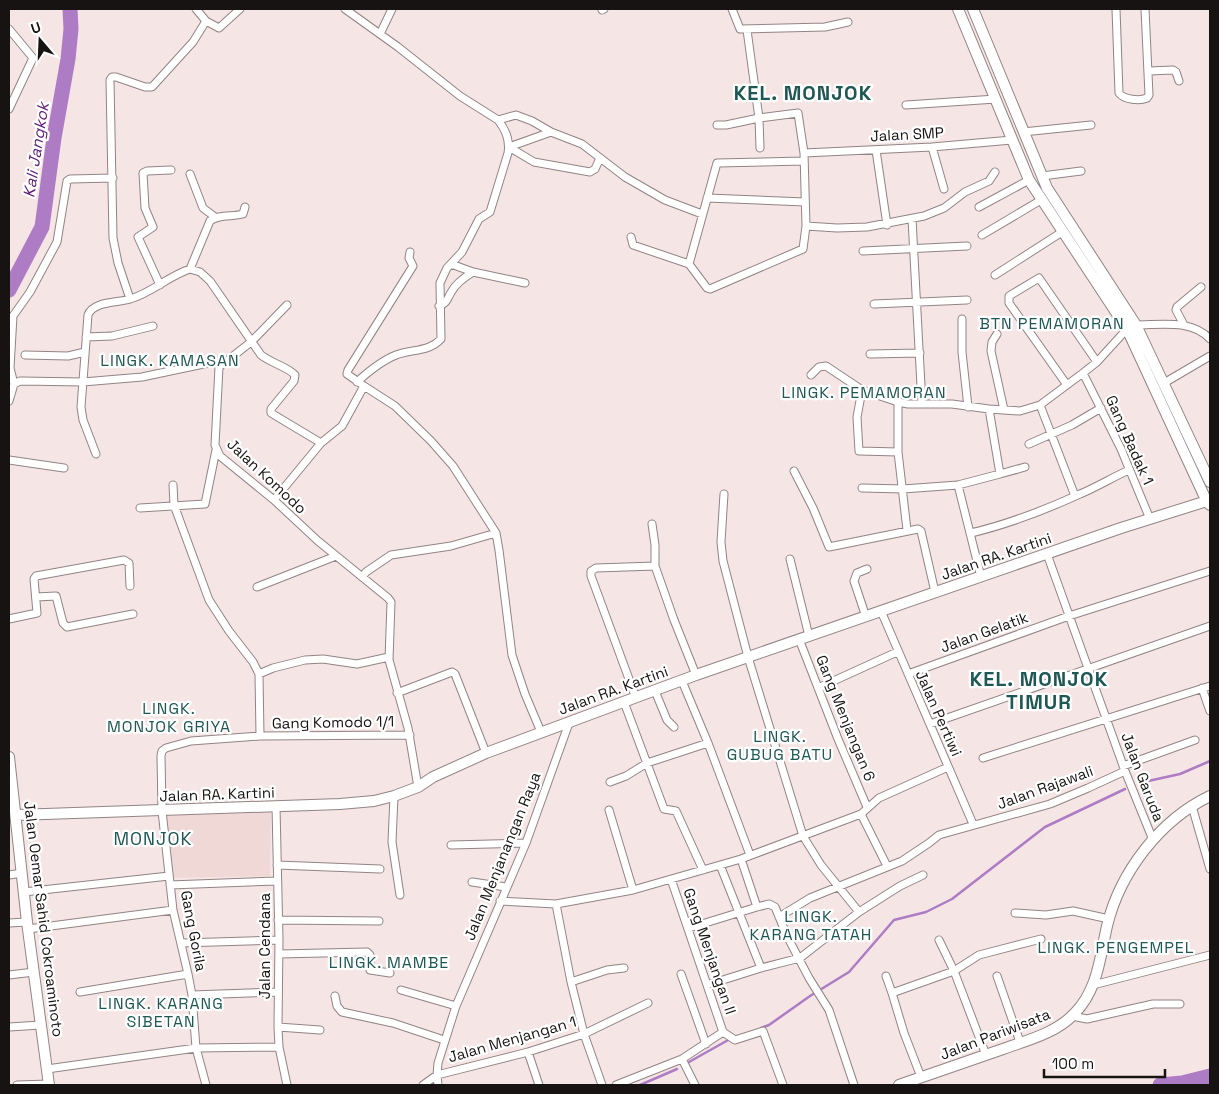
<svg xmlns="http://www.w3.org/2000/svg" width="1219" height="1094" font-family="'Space Grotesk',sans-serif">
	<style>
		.built { fill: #f0d8d7 }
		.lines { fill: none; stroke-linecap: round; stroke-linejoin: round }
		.stream { stroke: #ad7cc5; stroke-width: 2.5 }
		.river { stroke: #ad7cc5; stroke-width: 15 }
		.street-casing { stroke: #928484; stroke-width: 9 }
		.secondary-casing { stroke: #928484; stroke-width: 12 }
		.street { stroke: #fff; stroke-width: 7 }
		.secondary { stroke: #fff; stroke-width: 10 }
		.labels { text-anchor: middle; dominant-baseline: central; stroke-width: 4.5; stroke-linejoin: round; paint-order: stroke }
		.street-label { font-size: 15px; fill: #181313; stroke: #fff }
		.water-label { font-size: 16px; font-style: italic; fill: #5e2078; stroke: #fff }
		.neighbourhood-label { font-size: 16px; letter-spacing: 1px; fill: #1e5854; stroke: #fff }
		.quarter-label { font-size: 18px; letter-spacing: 1px; fill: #1e5854; stroke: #fff }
		.district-label { font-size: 20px; font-weight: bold; letter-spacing: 1px; fill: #1e5854; stroke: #fff }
	</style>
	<rect width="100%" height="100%" fill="#f5e6e5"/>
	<!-- built -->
	<path class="built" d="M271 810 270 876 170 878 164 816Z"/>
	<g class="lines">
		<!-- stream -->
		<path class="stream" d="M1139 783 1180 774 1210 761
			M761 1028 769 1025 810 996 849 972 894 920 926 912 952 899 1045 827 1125 789
			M689 1062 730 1039
			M640 1085 677 1069"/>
		<!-- river -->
		<path class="river" d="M9 290 42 227 54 138 68 59 71 29 70 9
			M1160 1085 1182 1083 1210 1076"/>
		<!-- street casing -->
		<g class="street-casing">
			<path id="street" d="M345 9 398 47 460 96 498 120 516 115 532 121 551 132 582 144 625 177 665 200 702 214
				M732 9 740 29 825 27 848 22
				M1116 9 1119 93C1124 100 1140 101 1147 98L1149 95 1145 9
				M602 10 604 9
				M206 21 219 28 240 9
				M9 29 33 58 9 109
				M380 34 392 9
				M1149 71 1173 70 1176 72 1179 81
				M906 105 996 99
				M717 125H726L759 118 760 148
				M1023 132 1091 125
				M509 147 534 162 590 172 595 169 600 158
				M509 147 551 132
				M932 147 944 189
				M876 150 887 225
				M804 153 932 147 1012 140
				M190 174 203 208 215 217
				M1042 176 1081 171
				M707 198 805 202
				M979 207 1029 180
				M912 219 922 404
				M806 226 837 228 867 227 924 216 944 208 965 192 989 181 995 172
				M982 235 1041 200
				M631 237 633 245 689 264 707 288 710 289 803 249 806 226 804 153 798 113 759 118 747 30
				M863 251 967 246
				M451 264 473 272
				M689 264 717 163 803 161
				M190 269 210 221C218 214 233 217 243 214L245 207
				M995 275 1062 232
				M160 285 138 237 153 227 145 208 143 173 147 171 171 170
				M130 299 118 263 113 238 110 80 112 77H116L145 87H152L193 42 206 21 196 9
				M874 304 967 300
				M439 306C448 303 447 298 452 291 456 283 465 277 473 272L525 283
				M962 319V352L968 407
				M1136 325C1161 325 1192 319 1210 339
				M1184 325 1176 310 1177 307 1201 287
				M997 334 992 342 991 351 1004 410
				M86 337 112 336 153 326
				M870 354 920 353
				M25 355 68 356 85 352
				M219 367 251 342 287 305
				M1083 373 1121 449 1150 519
				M811 375 819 367 826 366 862 390 898 402 908 404H952L989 409 1020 411 1040 405 1083 373 1097 362 1127 329
				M357 382C369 371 381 361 396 355 412 349 429 352 441 339L440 283 447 268 462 252 479 219 490 212 508 153C510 141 506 130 498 120
				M1164 383 1210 356
				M14 384 10 368 13 316 30 292 57 242 67 181 70 179 113 178
				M1067 385 1009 303V296L1039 278 1097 362
				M364 386 395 406 431 441 453 466 496 533 499 550 512 655 525 694 541 732
				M862 390 857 417 859 451 898 452
				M9 401 14 384 20 381 83 382 142 377 213 362 217 363 219 367 215 445 220 456 274 500 318 541 388 598 391 602 389 660 408 728 418 787
				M898 402V452L907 530
				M1040 405 1075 496
				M1029 444 1072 425 1101 408
				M96 454 83 420 81 407 88 315C93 301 118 303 130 299 152 293 168 276 190 269L200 272 210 281 261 355C271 363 288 367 295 375L294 381 271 409V413L321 443
				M9 460 64 468
				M794 471 813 508 829 547 918 529 921 531 935 592
				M1000 474 1025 467
				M173 485 174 505 209 600 229 631 253 662 259 674 260 736 410 735
				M958 485 981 577
				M862 488 903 489 958 485 1000 474 989 409
				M724 494 721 542 723 561 748 657 803 836 821 865 859 912
				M274 500 321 443 342 426 364 386 347 374 348 370 413 266 409 258 410 252
				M140 508 205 504 216 450
				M652 524 655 545V566L674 620 696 675
				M971 533C1009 524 1045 510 1080 494 1097 487 1113 477 1129 470
				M1047 554 1125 771 1153 840
				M790 559 809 636
				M362 577 366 572 391 555 451 546 496 533
				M257 587 336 556
				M36 597 56 596 63 623 67 627 133 614
				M881 611 973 824
				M866 617 854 581 857 573 867 569
				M9 619 37 613 34 579 36 576 124 560 129 563 130 586
				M799 639 838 739 867 807
				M259 674 273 668 305 660 323 659 357 664 389 657
				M908 674 1069 616 1210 571
				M682 681 708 743 750 855
				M818 688 897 652
				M1202 688 1210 711
				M655 691 667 720 674 727
				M397 693 452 672 455 674 486 753
				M636 698 591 576V571L596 568 655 566
				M624 702 664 809 676 811 703 870
				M930 724 1210 626
				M983 758 1210 686
				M1123 766 1195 740
				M610 782 626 776 647 763 708 743
				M394 796 392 842 400 895
				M1192 806 1210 869
				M276 807 279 940 278 1027 279 1047 287 1085
				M609 810 633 890
				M861 814 887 866
				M451 845 526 843
				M741 859 757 907
				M277 865 380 869
				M720 865 761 968
				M9 875 22 873
				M671 879 723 1032 735 1040 763 1031 783 1085
				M472 882 506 887
				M170 885 277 881
				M24 892 169 876
				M500 901 556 904 633 890 741 859 861 814 879 798 948 767
				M556 904 571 982 584 1034 602 1085
				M1015 913 1046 915 1073 911 1109 919
				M779 917 810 898 902 861 929 843 939 835 1050 804 1088 788 1125 771
				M278 920 379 921
				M9 923 27 922
				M689 928 757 907 769 904 775 907 787 936 809 978 829 1010 854 1085
				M28 929 173 910
				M939 940 954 971 986 1055
				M181 943 279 940
				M279 954 367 952 370 955V970L390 973
				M681 974 706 1044
				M9 975 34 972
				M886 976 892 993
				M997 976 1020 1042
				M571 982 607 970 624 968
				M707 985 761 968 800 958 859 912 900 886 923 875
				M1093 985 1210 955
				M401 990 456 1006
				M80 992 188 974
				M192 995 278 992
				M335 996 337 1006 342 1012 393 1023 444 1040
				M1072 1016 1087 1019 1153 1004H1180
				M9 1027 41 1025
				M278 1027 320 1030
				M528 1052 539 1085
				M682 1059 695 1085
				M47 1069 196 1048 279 1047
				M921 1077 904 1033 892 993 954 971 979 955 1041 939
				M17 1085 49 1084
				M206 1085 196 1048 192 995 188 974 173 910 162 811 161 756 162 751 166 748 191 741 260 736
				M423 1085 437 1075 528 1052 584 1034 648 1003
				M438 1085 437 1075 438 1063 456 1006 526 843 569 723
				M616 1085 682 1059 723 1032"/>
		</g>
		<!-- secondary casing -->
		<g class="secondary-casing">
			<path id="secondary" d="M958 9 1029 180 1127 329 1207 502 1210 505
				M973 9 1047 188 1136 325 1210 482
				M9 757 27 922 49 1085
				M16 815 340 804 374 801 394 796 418 787 433 777 486 753 696 675 1121 528 1210 500
				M899 1085C933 1073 968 1061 1003 1049 1028 1040 1056 1033 1074 1014 1098 990 1100 957 1107 926 1120 872 1160 820 1210 796"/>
		</g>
		<!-- street -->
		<use href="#street" class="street"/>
		<!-- secondary -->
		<use href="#secondary" class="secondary"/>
	</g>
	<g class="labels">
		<!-- street labels -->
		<g class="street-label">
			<text transform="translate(907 134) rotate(-3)">Jalan SMP</text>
			<text transform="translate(1130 440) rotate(66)">Gang Badak 1</text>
			<text transform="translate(267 476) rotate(43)">Jalan Komodo</text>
			<text transform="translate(996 556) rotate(-19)">Jalan RA. Kartini</text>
			<text transform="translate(984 632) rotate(-20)">Jalan Gelatik</text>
			<text transform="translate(613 690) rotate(-20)">Jalan RA. Kartini</text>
			<text transform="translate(939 713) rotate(66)">Jalan Pertiwi</text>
			<text transform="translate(846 718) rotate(68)">Gang Menjangan 6</text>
			<text transform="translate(333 722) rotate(-1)">Gang Komodo 1/1</text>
			<text transform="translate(1143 777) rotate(69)">Jalan Garuda</text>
			<text transform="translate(1045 787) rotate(-20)">Jalan Rajawali</text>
			<text transform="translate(217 794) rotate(-2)">Jalan RA. Kartini</text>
			<text transform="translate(502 856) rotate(-68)">Jalan Menjanangan Raya</text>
			<text transform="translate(44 919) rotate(83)">Jalan Oemar Sahid Cokroaminoto</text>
			<text transform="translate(194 931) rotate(79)">Gang Gorila</text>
			<text transform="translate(264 946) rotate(-90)">Jalan Cendana</text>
			<text transform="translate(710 951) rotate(71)">Gang Menjangan II</text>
			<text transform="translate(995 1034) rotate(-21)">Jalan Pariwisata</text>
			<text transform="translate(512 1039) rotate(-16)">Jalan Menjangan 1</text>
		</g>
		<!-- water labels -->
		<g class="water-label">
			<text transform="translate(36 150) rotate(-81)">Kali Jangkok</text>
		</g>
		<!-- neighbourhood labels -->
		<g class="neighbourhood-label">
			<text x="1052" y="323">BTN PEMAMORAN</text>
			<text x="170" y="360">LINGK. KAMASAN</text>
			<text x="864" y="392">LINGK. PEMAMORAN</text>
			<text x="169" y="708">LINGK.<tspan x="169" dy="18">MONJOK GRIYA</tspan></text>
			<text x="780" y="736">LINGK.<tspan x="780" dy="18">GUBUG BATU</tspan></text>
			<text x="811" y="916">LINGK.<tspan x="811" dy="18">KARANG TATAH</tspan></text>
			<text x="1116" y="947">LINGK. PENGEMPEL</text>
			<text x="389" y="962">LINGK. MAMBE</text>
			<text x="161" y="1003">LINGK. KARANG<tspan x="161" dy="18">SIBETAN</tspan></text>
		</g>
		<!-- quarter labels -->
		<g class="quarter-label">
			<text x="153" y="838">MONJOK</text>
		</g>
		<!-- district labels -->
		<g class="district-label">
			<text x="803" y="93">KEL. MONJOK</text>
			<text x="1039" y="679">KEL. MONJOK<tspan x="1039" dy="23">TIMUR</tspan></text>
		</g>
	</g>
	<!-- border -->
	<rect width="1219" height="1094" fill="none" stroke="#181313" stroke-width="20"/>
	<!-- north arrow -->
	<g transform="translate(40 40) rotate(341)" stroke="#ffffff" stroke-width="4" paint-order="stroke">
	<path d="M0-4L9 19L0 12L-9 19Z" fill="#181313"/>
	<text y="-8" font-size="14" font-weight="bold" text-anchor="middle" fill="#181313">U</text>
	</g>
	<!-- scale -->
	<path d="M1044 1069v8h121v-8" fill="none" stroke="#181313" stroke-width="2.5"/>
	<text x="1052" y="1069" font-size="15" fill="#181313" stroke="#ffffff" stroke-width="4" paint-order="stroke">100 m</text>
</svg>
